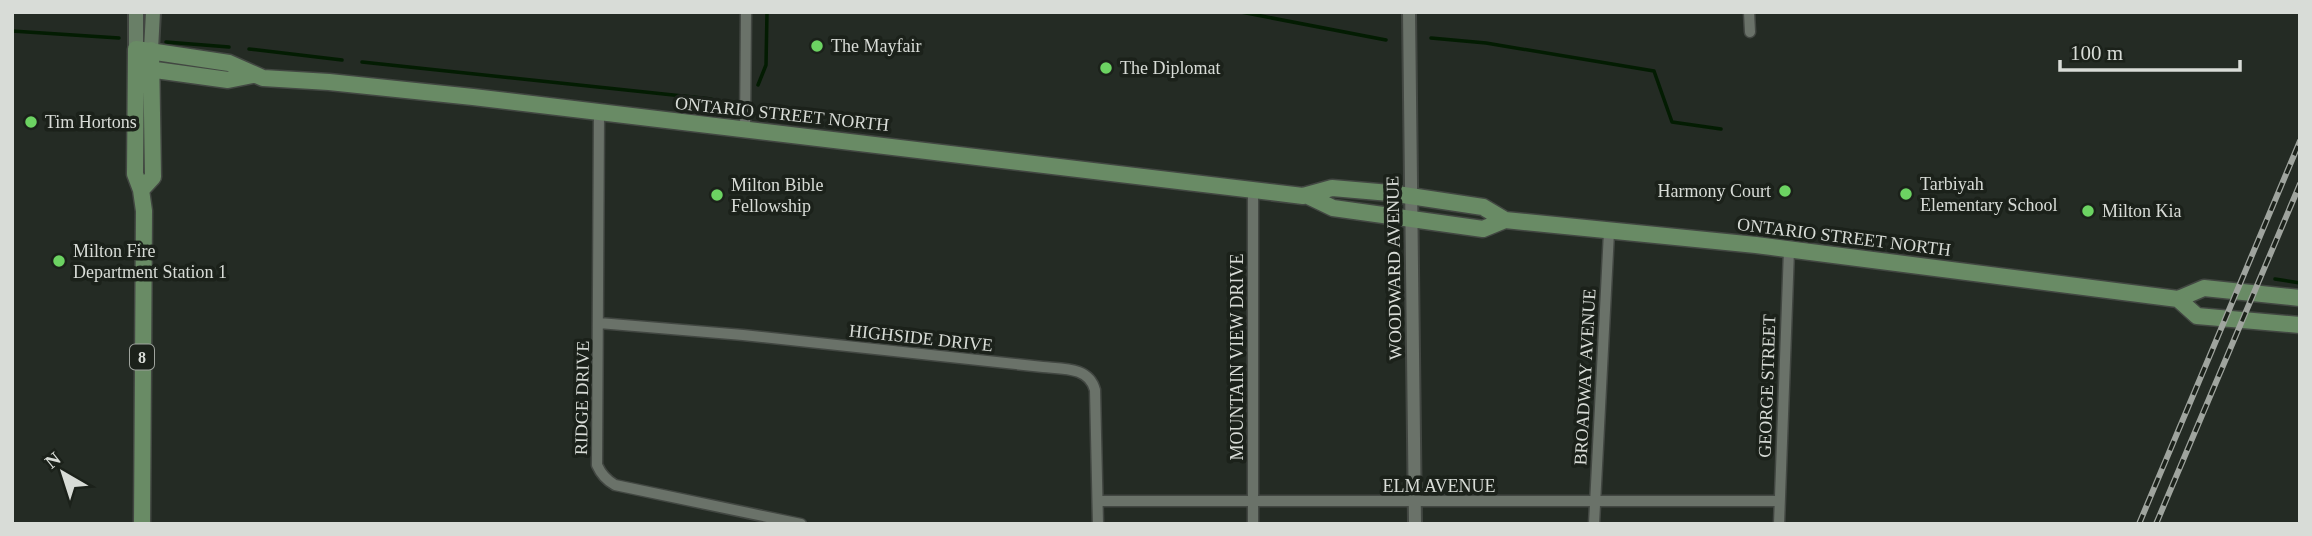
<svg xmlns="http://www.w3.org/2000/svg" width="2312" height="536" font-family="Georgia,serif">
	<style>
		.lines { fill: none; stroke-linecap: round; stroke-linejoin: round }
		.stream { stroke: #031c02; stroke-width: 3.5 }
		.minor-casing { stroke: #424742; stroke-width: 13 }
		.tertiary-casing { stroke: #424742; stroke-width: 16 }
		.secondary-casing { stroke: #424742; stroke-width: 18 }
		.primary-casing { stroke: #424742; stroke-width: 19 }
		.minor { stroke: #6a7269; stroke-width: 10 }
		.tertiary { stroke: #6a7269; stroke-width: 12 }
		.secondary { stroke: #697f67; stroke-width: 14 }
		.primary { stroke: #698b65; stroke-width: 16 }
		.rail-casing { stroke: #9fa49e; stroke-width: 6 }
		.rail { stroke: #1b211a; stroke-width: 3.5; stroke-dasharray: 10; stroke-linecap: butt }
		.poi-dot { fill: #6cd362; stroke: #1b211a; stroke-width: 2.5 }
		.labels { text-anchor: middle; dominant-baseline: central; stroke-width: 7; stroke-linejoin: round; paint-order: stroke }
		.shield { fill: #1b211a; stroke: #9fa49e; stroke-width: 2 }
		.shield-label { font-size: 16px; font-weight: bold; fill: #d8dcd7 }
		.poi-label { font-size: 18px; fill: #d8dcd7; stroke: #1b211a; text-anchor: start }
		.street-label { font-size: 18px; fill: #d8dcd7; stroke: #1b211a }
	</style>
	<rect width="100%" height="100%" fill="#242b24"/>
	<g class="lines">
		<!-- stream -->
		<path class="stream" d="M1241 12 1386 40
			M12 31 119 38
			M1431 38 1486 43 1654 71 1672 122 1721 129
			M166 42 229 47
			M249 49 342 60
			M362 62 711 99
			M758 85 766 65 767 12
			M2275 279 2300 283"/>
		<!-- minor casing -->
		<g class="minor-casing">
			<path id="minor" d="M1749 12 1750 32
				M599 114 597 465C601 474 606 480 615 485L801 524
				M745 130 746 12
				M599 323 743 335 1043 367C1064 369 1089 367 1095 390L1098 524
				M1098 501H1779
				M1253 524V190
				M1594 524 1609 232
				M1779 524 1789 250"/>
		</g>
		<!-- tertiary casing -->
		<g class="tertiary-casing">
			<path id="tertiary" d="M1409 12 1415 524"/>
		</g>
		<!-- secondary casing -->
		<g class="secondary-casing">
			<path id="secondary" d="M136 49V12
				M151 50 153 12"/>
		</g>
		<!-- primary casing -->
		<g class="primary-casing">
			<path id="primary" d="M141 68 228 80 253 75
				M141 190 153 177 151 50
				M1308 196 1333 208 1483 229 1505 220
				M2178 299 2197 316 2300 325
				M142 524 144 211 141 190 135 174 136 49 229 63 263 78 329 82 473 97 1303 196 1332 188 1390 193 1483 207 1505 220 1756 245 2178 299 2204 288 2300 298"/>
		</g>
		<!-- minor -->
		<use href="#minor" class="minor"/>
		<!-- tertiary -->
		<use href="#tertiary" class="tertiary"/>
		<!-- secondary -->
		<use href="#secondary" class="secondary"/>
		<!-- primary -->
		<use href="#primary" class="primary"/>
		<!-- rail casing -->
		<g class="rail-casing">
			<path id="rail" d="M2139 524 2300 141
				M2156 524 2300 184"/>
		</g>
		<!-- rail -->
		<use href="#rail" class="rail"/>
	</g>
	<!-- markers -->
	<g class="poi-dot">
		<circle cx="817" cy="46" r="7"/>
		<circle cx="1106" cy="68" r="7"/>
		<circle cx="31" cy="122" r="7"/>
		<circle cx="1785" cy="191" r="7"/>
		<circle cx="1906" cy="194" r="7"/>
		<circle cx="717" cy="195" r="7"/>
		<circle cx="2088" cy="211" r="7"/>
		<circle cx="59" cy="261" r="7"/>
	</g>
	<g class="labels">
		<!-- shield labels -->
		<rect class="shield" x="130" y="344.5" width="24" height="25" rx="5"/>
		<g class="shield-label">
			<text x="142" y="357">8</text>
		</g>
		<!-- poi labels -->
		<g class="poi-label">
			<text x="831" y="46">The Mayfair</text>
			<text x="1120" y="68">The Diplomat</text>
			<text x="45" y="122">Tim Hortons</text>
			<text x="1920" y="184">Tarbiyah<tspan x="1920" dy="21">Elementary School</tspan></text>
			<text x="731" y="185">Milton Bible<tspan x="731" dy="21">Fellowship</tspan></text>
			<text x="1771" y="191" text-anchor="end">Harmony Court</text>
			<text x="2102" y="211">Milton Kia</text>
			<text x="73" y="251">Milton Fire<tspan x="73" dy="21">Department Station 1</tspan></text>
		</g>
		<!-- street labels -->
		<g class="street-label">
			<text transform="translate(782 114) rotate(6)">ONTARIO STREET NORTH</text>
			<text transform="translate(1844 237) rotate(7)">ONTARIO STREET NORTH</text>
			<text transform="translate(1394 268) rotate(-91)">WOODWARD AVENUE</text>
			<text transform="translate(921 338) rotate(6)">HIGHSIDE DRIVE</text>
			<text transform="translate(1237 357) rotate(-90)">MOUNTAIN VIEW DRIVE</text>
			<text transform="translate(1585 377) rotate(-87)">BROADWAY AVENUE</text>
			<text transform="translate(1767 386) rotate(-88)">GEORGE STREET</text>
			<text transform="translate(582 398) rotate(-89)">RIDGE DRIVE</text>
			<text x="1439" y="486">ELM AVENUE</text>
		</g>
	</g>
	<!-- border -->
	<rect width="2312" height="536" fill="none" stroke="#d8dcd7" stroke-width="28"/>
	<!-- north arrow -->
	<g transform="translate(63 473) rotate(321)" stroke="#1b211a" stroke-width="5" paint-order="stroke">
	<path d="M0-5L12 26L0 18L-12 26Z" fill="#d8dcd7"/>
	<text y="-10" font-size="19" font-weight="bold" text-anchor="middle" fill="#d8dcd7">N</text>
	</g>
	<!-- scale -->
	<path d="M2060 60v10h180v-10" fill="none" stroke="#d8dcd7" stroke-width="3.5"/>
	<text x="2070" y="60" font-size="21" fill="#d8dcd7" stroke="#1b211a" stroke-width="5" paint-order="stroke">100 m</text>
</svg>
